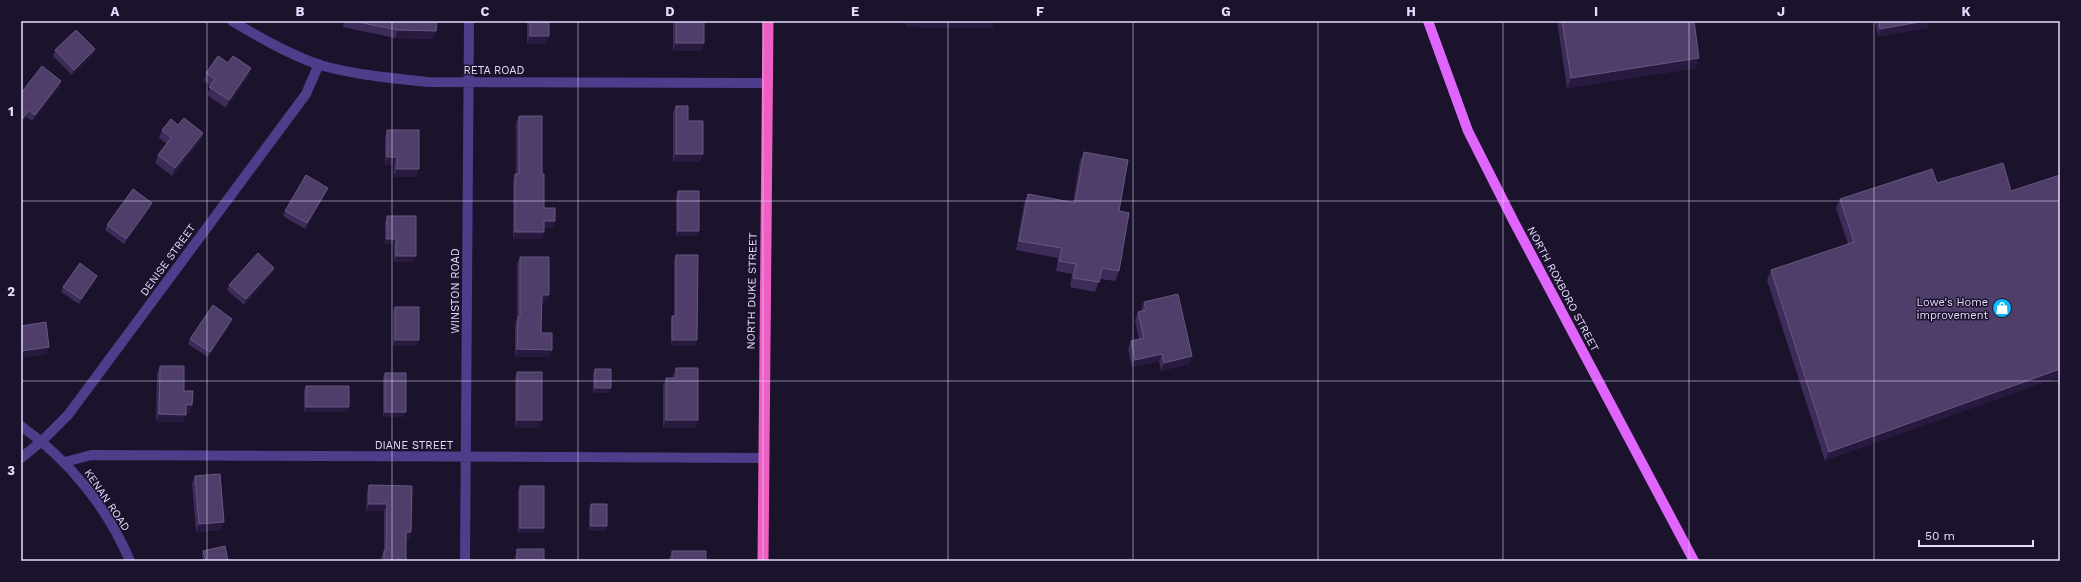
<svg xmlns="http://www.w3.org/2000/svg" width="2081" height="582" font-family="'Work Sans',sans-serif">
	<style>
		.lines { fill: none; stroke-linecap: round; stroke-linejoin: round }
		.minor { stroke: #4e3d8a; stroke-width: 10 }
		.primary { stroke: #e065fd; stroke-width: 10 }
		.trunk { stroke: #ee5fc4; stroke-width: 11 }
		.wall { fill: #3d2b59 }
		.shaded-wall { fill: #28193f }
		.building { fill: #4f3e6a; stroke: #675782 }
		.grid { fill: none; stroke: #e6dcff; stroke-width: 1; stroke-opacity: 0.55 }
		.labels { text-anchor: middle; dominant-baseline: central; stroke-width: 3; stroke-linejoin: round; paint-order: stroke }
		.street-label { font-size: 11px; fill: #e6dcff; stroke: #1b122b }
		.poi-label { font-size: 11px; fill: #e6dcff; stroke: #1b122b; text-anchor: end }
		.neatline { fill: none; stroke: #e6dcff; stroke-width: 1.5 }
		.grid-label { font-size: 13px; text-anchor: middle; font-weight: bold; fill: #e6dcff }
	</style>
	<rect width="100%" height="100%" fill="#1b122b"/>
	<g class="lines">
		<!-- minor -->
		<path class="minor" d="M232 21C259 37 290 55 320 65 355 75 391 78 427 82L767 83
			M21 426C69 460 107 507 130 561
			M21 458 42 441 68 415 306 94 319 64
			M65 462 91 455 764 458
			M465 561 469 21"/>
		<!-- primary -->
		<path class="primary" d="M1428 21 1468 131 1514 222 1694 561"/>
		<!-- trunk -->
		<path class="trunk" d="M763 561 768 21"/>
	</g>
	<!-- wall -->
	<path class="wall" d="M344 21H437L436 31 434 39 395 38 343 27Z
		M527 21H549V36L546 44H527Z
		M673 21H704V43L701 51H673Z
		M906 21H994L992 28 906 27Z
		M1557 21H1694L1696 68 1567 88Z
		M1875 21H1930L1927 28 1878 36Z
		M95 49 93 54 72 75 53 56 55 50Z
		M228 63 248 76 226 108 207 95 211 86 204 81 206 73Z
		M59 87 32 121 26 117 21 124V93Z
		M676 106 688 121 703 154 700 162H673V113Z
		M519 116 542 174 544 208 555 221 552 228H544V232L542 239H513V181L515 174H516V123Z
		M178 125 203 133 200 141 172 176 155 163 158 155 167 144 159 138 162 130Z
		M387 130 416 177H394V165H385V138Z
		M1084 152 1119 211V271L1115 281 1100 279 1095 292 1070 287 1072 274 1056 271 1058 258 1016 250 1024 204 1028 194 1073 202 1080 161Z
		M1937 183 2011 191 1825 461 1767 280 1771 270 1848 244 1836 208 1840 199Z
		M678 191 697 236H676V196Z
		M326 193 305 229 283 216 285 211Z
		M152 203 150 208 124 244 105 230 107 225Z
		M387 216 414 262H394V244H385V222Z
		M676 255 695 346H671V321L672 316H674V260Z
		M520 257 549 295 546 303H542L541 333 552 350 549 357H515V324L517 318V264Z
		M274 268 272 273 244 305 227 290 229 285Z
		M97 276 95 281 79 304 61 292 63 287Z
		M1144 302 1192 356 1189 364 1161 371 1159 361 1132 367 1128 349 1131 341 1139 339 1135 320 1138 312 1142 311 1141 310Z
		M395 307 417 346H393V312Z
		M230 324 208 357 188 344 190 339Z
		M160 366 190 413H186L183 422H156L157 373Z
		M676 368 698 420 695 428H663V386L666 378H673V375Z
		M595 369 609 393H593V374Z
		M517 372 542 420 539 428H515V379Z
		M385 373 404 417H383V378Z
		M306 386 347 412H304V391Z
		M195 476 221 530 196 532 192 483Z
		M369 485 411 532 409 539H406V561H381V557L384 551V511H366L367 492Z
		M520 486 543 533H518V491Z
		M591 504 605 531H589V509Z
		M517 549 544 561H515V557Z
		M203 551 228 561H203L202 556Z
		M672 551 706 561H669V559Z"/>
	<!-- shaded-wall -->
	<path class="shaded-wall" d="M908 21H994L992 28 906 27Z
		M1925 21H1930L1927 28 1878 36 1880 29Z
		M398 30 436 31 434 39 395 38Z
		M530 36H549L546 44H527Z
		M676 43H704L701 51H673Z
		M95 49 93 54 72 75 74 70Z
		M1699 58 1696 68 1567 88 1571 78Z
		M251 68 248 76 226 108 229 100Z
		M61 81 59 87 32 121 35 115Z
		M29 110 26 117 21 124V121Z
		M203 133 200 141 172 176 175 168Z
		M676 154H703L700 162H673Z
		M387 157H397L394 165H385Z
		M397 169H419L416 177H394Z
		M328 188 326 193 305 229 307 223Z
		M152 203 150 208 124 244 126 239Z
		M544 221H555L552 228H542Z
		M678 231H699L697 236H676Z
		M515 232H544L542 239H513Z
		M387 239H396L394 244H385Z
		M396 256H416L414 262H394Z
		M274 268 272 273 244 305 246 299Z
		M97 276 95 281 79 304 81 299Z
		M542 295H549L546 303H539Z
		M232 319 230 324 208 357 210 352Z
		M395 340H419L417 346H393Z
		M672 340H697L695 346H671Z
		M49 347 47 354 21 358V351Z
		M517 349 552 350 549 357H515Z
		M1162 354 1159 361 1132 367 1135 360Z
		M1192 356 1189 364 1161 371 1164 363Z
		M2060 369V377L1825 461 1829 452Z
		M595 388H611L609 393H593Z
		M186 405H192L190 413H183Z
		M306 407H349L347 412H304Z
		M385 412H406L404 417H383Z
		M159 414 186 415 183 422H156Z
		M517 420H542L539 428H515Z
		M666 420H698L695 428H663Z
		M369 504H387L384 511H366Z
		M224 522 221 530 196 532 199 524Z
		M591 526H607L605 531H589Z
		M520 528H544L543 533H518Z
		M406 532H411L409 539H404Z"/>
	<!-- building -->
	<path class="building" d="M353 21H437L436 31 398 30Z
		M530 21H549V36H530Z
		M676 21H704V43H676Z
		M1562 21H1694L1699 58 1571 78Z
		M1879 21H1925L1880 29Z
		M76 30 95 49 74 70 55 50Z
		M218 56 228 63 233 56 251 68 229 100 209 87 215 79 206 73Z
		M42 66 61 81 35 115 29 110 21 121V93Z
		M676 106H688V121H703V154H676Z
		M519 116H542V174H544V208H555V221H544V232H515V174H519Z
		M184 118 203 133 175 168 158 155 171 138 162 130 171 119 178 125Z
		M387 130H419V169H397V157H387Z
		M1084 152 1128 160 1119 211 1129 213 1119 271 1102 268 1099 282 1073 278 1076 264 1059 261 1062 248 1019 241 1028 194 1075 203Z
		M2003 163 2011 191 2060 175V369L1829 452 1771 270 1854 242 1840 199 1932 169 1937 183Z
		M306 175 328 188 307 223 285 211Z
		M133 189 152 203 126 239 107 225Z
		M678 191H699V231H678Z
		M387 216H416V256H396V239H387Z
		M258 253 274 268 246 299 229 285Z
		M676 255H698L697 340H672V316H676Z
		M520 257H549V295H542L541 333H552V350L517 349 518 317H520Z
		M80 263 97 276 81 299 63 287Z
		M1178 294 1192 356 1164 363 1162 354 1135 360 1131 341 1144 338 1138 312 1146 310 1144 302Z
		M213 305 232 319 210 352 190 339Z
		M395 307H419V340H395Z
		M46 322 49 347 21 351V326Z
		M160 366H184V391H193L192 405H186V415L159 414Z
		M676 368H698V420H666V378H676Z
		M595 369H611V388H595Z
		M517 372H542V420H517Z
		M385 373H406V412H385Z
		M306 386H349V407H306Z
		M220 474 224 522 199 524 195 476Z
		M369 485 412 486 411 532H406V561H384V551H386L387 504H369Z
		M520 486H544V528H520Z
		M591 504H607V526H591Z
		M225 546 228 561H206L203 551Z
		M517 549H544V561H517Z
		M672 551H706V561H672Z"/>
	<!-- grid -->
	<path class="grid" d="M207 21V561M392 21V561M578 21V561M763 21V561M948 21V561M1133 21V561M1318 21V561M1503 21V561M1689 21V561M1874 21V561M21 201H2060M21 381H2060"/>
	<!-- icons -->
	<defs>
		<g id="shop-disc" transform="scale(1)"><circle r="9.5" fill="#0bb8fc" stroke="#1b122b"/><path d="M-5-2.5h2.3a2.7 3.5 0 0 1 5.4 0H5L5.5 6h-11ZM-1.5-2.5h3a1.5 2.3 0 0 0-3 0Z" fill="#fff"/></g>
	</defs>
	<g fill-rule="evenodd">
		<use href="#shop-disc" x="2002" y="308"/>
	</g>
	<g class="labels">
		<!-- street labels -->
		<g class="street-label">
			<text x="494" y="70">RETA ROAD</text>
			<text transform="translate(168 260) rotate(-54)">DENISE STREET</text>
			<text transform="translate(1563 289) rotate(62)">NORTH ROXBORO STREET</text>
			<text transform="translate(455 291) rotate(-90)">WINSTON ROAD</text>
			<text transform="translate(752 291) rotate(-89)">NORTH DUKE STREET</text>
			<text x="414" y="445">DIANE STREET</text>
			<text transform="translate(107 500) rotate(56)">KENAN ROAD</text>
		</g>
		<!-- poi labels -->
		<g class="poi-label">
			<text x="1988" y="302">Lowe's Home<tspan x="1988" dy="13">improvement</tspan></text>
		</g>
	</g>
	<!-- border -->
	<rect width="2081" height="582" fill="none" stroke="#1b122b" stroke-width="44"/>
	<!-- scale -->
	<path d="M1919 540v6h114v-6" fill="none" stroke="#e6dcff" stroke-width="2"/>
	<text x="1925" y="540" font-size="12" fill="#e6dcff" stroke="#1b122b" stroke-width="3" paint-order="stroke">50 m</text>
	<rect x="22" y="22" width="2037" height="538" class="neatline"/>
	<g class="grid-label">
		<text x="115" y="16">A</text>
		<text x="300" y="16">B</text>
		<text x="485" y="16">C</text>
		<text x="670" y="16">D</text>
		<text x="855" y="16">E</text>
		<text x="1040" y="16">F</text>
		<text x="1226" y="16">G</text>
		<text x="1411" y="16">H</text>
		<text x="1596" y="16">I</text>
		<text x="1781" y="16">J</text>
		<text x="1966" y="16">K</text>
		<text x="11" y="116">1</text>
		<text x="11" y="296">2</text>
		<text x="11" y="475">3</text>
	</g>
</svg>
